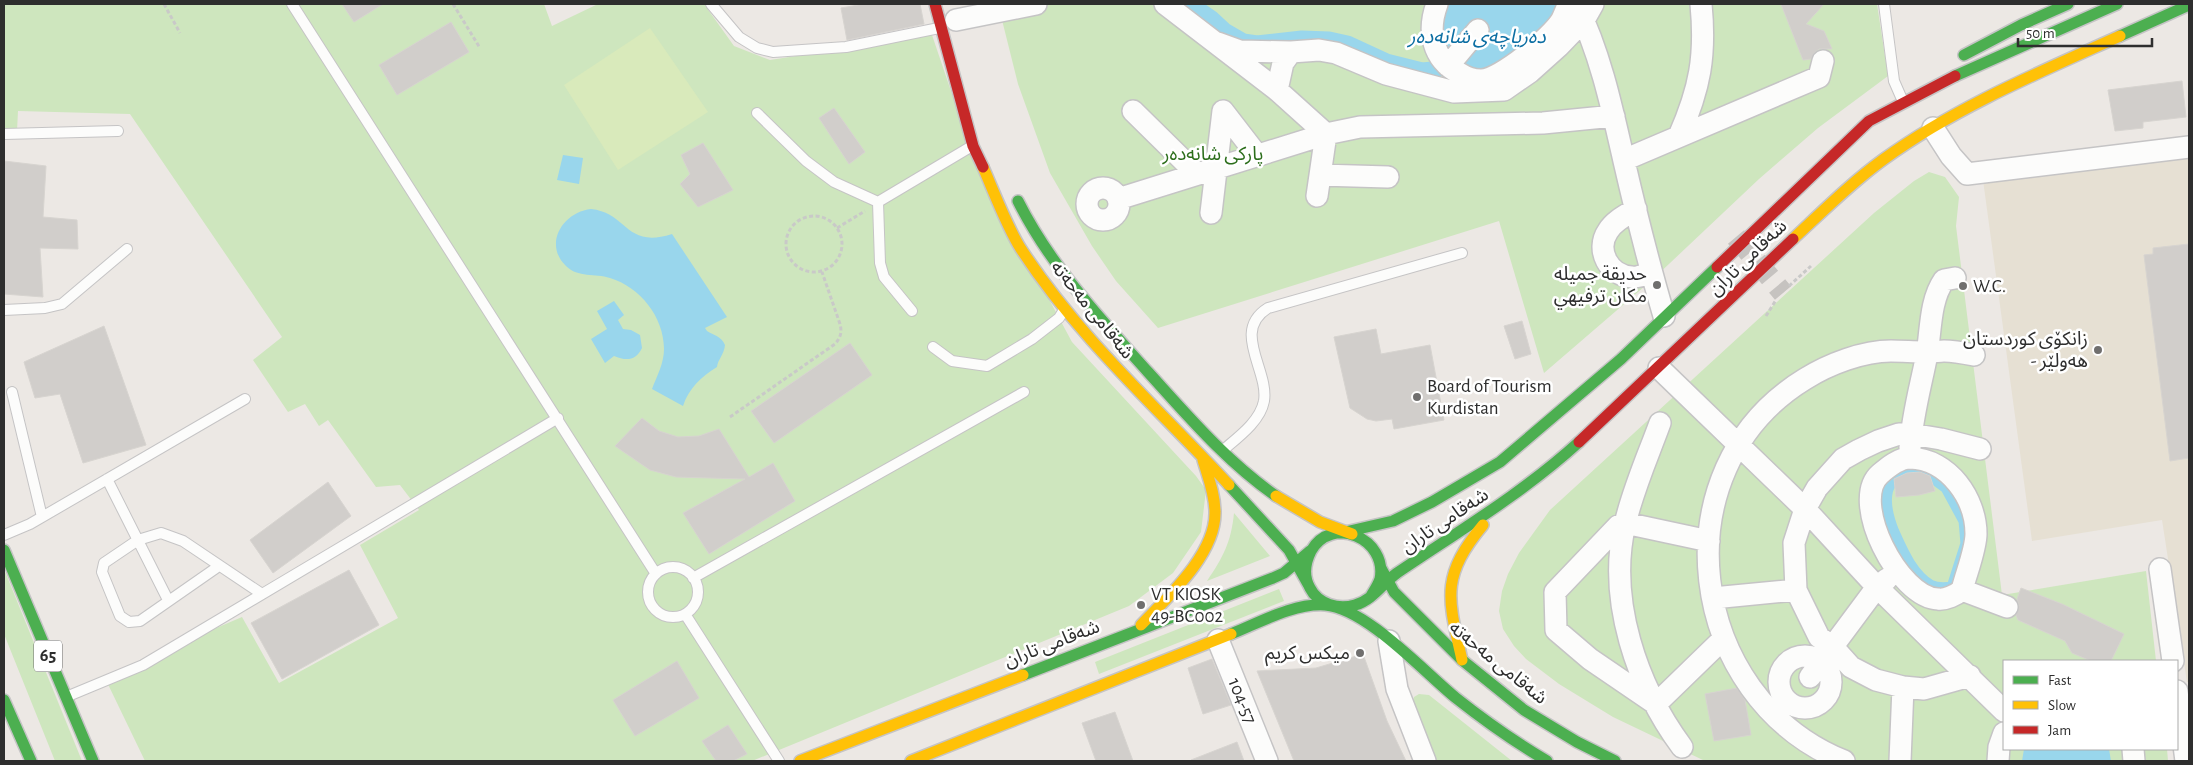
<svg xmlns="http://www.w3.org/2000/svg" width="2193" height="765" font-family="'Alegreya Sans','Noto Sans Arabic',sans-serif">
	<style>
		.education { fill: #e6e0d3 }
		.green { fill: #cee6be }
		.pitch { fill: #d9eabb }
		.water { fill: #99d6ec }
		.lines { fill: none; stroke-linecap: round; stroke-linejoin: round }
		.canal { stroke: #99d6ec; stroke-width: 19 }
		.building { fill: #d1cecb; stroke: #d7d4d0 }
		.street-tunnel { stroke: #c6c3c0; stroke-width: 21; stroke-dasharray: 21 11; stroke-linecap: butt }
		.lane-casing { stroke: #c5c4c5; stroke-width: 12 }
		.street-casing { stroke: #c5c4c5; stroke-width: 24 }
		.fast-casing { stroke: #c5c4c5; stroke-width: 14 }
		.slow-casing { stroke: #c5c4c5; stroke-width: 14 }
		.jam-casing { stroke: #c5c4c5; stroke-width: 14 }
		.path { stroke: #c9c9c8; stroke-width: 3; stroke-dasharray: 4 2.5; stroke-linecap: butt }
		.lane { stroke: #fcfcfb; stroke-width: 10 }
		.street { stroke: #fcfcfb; stroke-width: 21 }
		.fast { stroke: #4caf50; stroke-width: 11 }
		.slow { stroke: #ffc107; stroke-width: 11 }
		.jam { stroke: #c62828; stroke-width: 11 }
		.poi-dot { fill: #706f6e; stroke: #fff; stroke-width: 2 }
		.labels { text-anchor: middle; dominant-baseline: central; stroke-width: 5; stroke-linejoin: round; paint-order: stroke }
		.shield { fill: #fff; stroke: #6d6d6d; stroke-width: 1 }
		.shield-label { font-size: 18px; font-weight: bold; fill: #2e2e2e }
		.park-label { font-size: 19px; fill: #2c6e1b; stroke: #fff }
		.street-label { font-size: 19px; fill: #2e2e2e; stroke: #fff }
		.poi-label { font-size: 19px; fill: #2e2e2e; stroke: #fff; text-anchor: end }
		.water-label { font-size: 20px; font-style: italic; fill: #0d6fa3; stroke: #fff }
	</style>
	<rect width="100%" height="100%" fill="#ece8e4"/>
	<!-- education -->
	<path class="education" d="M2189 152V682H2187L2162 520 2032 541 1983 180Z"/>
	<!-- green -->
	<path class="green" d="M4 4H544L552 26 598 4H704L734 46 770 60 932 35 975 162 1072 342 1196 476 1206 490 1201 532 1173 573 1129 606 752 761H145L104 676 242 617 279 683 398 618 360 545 419 510 400 485 376 487 328 420 319 426 305 404 288 412 253 360 282 337 130 114 18 111 17 131H4Z
		M998 4H1877L1888 76 1818 128 1759 179 1652 280 1544 373 1499 221 1158 328 1116 281 1092 246 1050 173 1018 84Z
		M1929 172 1945 177 1959 197 1956 226 2002 595 2146 571 2156 661H2004V749H2167L2168 761H1705L1613 717 1559 684 1526 659 1514 646 1503 629 1499 611 1502 591 1508 574 1519 553 1550 510 1874 213 1914 181Z
		M1234 513 1270 556 1207 581C1223 557 1231 543 1234 513Z
		M4 569 82 761H55L4 634Z
		M1279 589 1284 601 1099 674 1095 662Z
		M1419 694 1429 695 1512 761H1435L1412 706 1414 697Z"/>
	<!-- pitch -->
	<path class="pitch" d="M650 28 708 112 618 170 564 85Z"/>
	<!-- water -->
	<path class="water" d="M1439 4H1559C1541 32 1509 65 1475 71L1443 49Z
		M563 155 583 158 579 184 557 180Z
		M591 209C628 213 625 249 672 234L727 317 705 328 707 331C715 336 721 336 725 345 724 355 718 359 717 367 701 377 689 388 683 406L652 389C657 376 664 363 664 349 664 317 640 287 610 278 595 273 578 278 566 266 543 244 563 212 591 209Z
		M614 301 624 315 618 320 623 329 631 330 640 335 642 348C636 361 626 361 614 356L605 363 591 339 607 329 597 311Z
		M2024 749H2109L2111 761H2022Z"/>
	<g class="lines">
		<!-- canal -->
		<path class="canal" d="M1188 4 1210 19 1224 32 1243 43 1257 45 1302 40 1329 41 1347 45 1386 63 1422 72 1433 71 1449 58
			M1917 468 1934 474 1949 485 1968 520 1970 544 1956 588 1952 591C1945 592 1936 592 1929 589 1909 577 1899 553 1890 533 1878 503 1876 470 1917 468Z"/>
	</g>
	<!-- building -->
	<path class="building" d="M342 4H383L354 22Z
		M864 4H920L924 24 847 40 841 8Z
		M1781 4H1824L1806 24 1824 31 1832 49H1819L1814 53 1811 59 1803 60Z
		M451 22 469 52 397 95 379 65Z
		M2182 81 2186 117 2143 122V128L2115 131 2108 90Z
		M834 108 865 152 849 164 819 118Z
		M703 143 733 190 698 207 680 184 690 174 681 155Z
		M4 161 46 166 43 217 77 220 78 249 40 248 43 297 4 294Z
		M2189 244V458L2170 461 2144 255 2153 254V248Z
		M1522 321 1531 354 1515 359 1504 326Z
		M104 326 146 445 83 463 60 394 35 398 24 362Z
		M1376 329 1381 354 1430 345 1444 420 1394 429 1392 419 1376 421 1367 419 1350 408 1334 337Z
		M850 343 872 375 774 443 751 411Z
		M642 418 659 431 678 437 699 436 719 429 749 477 773 463 795 501 709 554 683 513 745 479 676 477 650 470 615 446Z
		M1920 472 1930 476 1935 491 1919 495 1896 497 1894 479 1907 473Z
		M328 482 351 516 273 573 250 540Z
		M349 570 379 625 282 679 251 623Z
		M2021 588 2062 604 2124 634 2111 661H2091L2072 653 2065 641 2018 620 2016 615 2019 605 2017 599Z
		M1363 654 1387 721 1406 761H1294L1257 671 1316 668Z
		M1212 659 1231 705 1203 714 1188 668Z
		M677 661 699 698 635 736 613 700Z
		M1737 688 1745 700 1751 735 1714 741 1705 694Z
		M1115 712 1133 761H1096L1082 723Z
		M728 725 747 754 733 761H716L702 741Z
		M1237 742 1244 761H1191V760Z"/>
	<g class="lines">
		<!-- street-tunnel -->
		<path class="street-tunnel" d="M1736 237 1783 293"/>
		<!-- lane casing -->
		<g class="lane-casing">
			<path id="lane" d="M292 4 656 574
				M711 4 739 37 757 48 773 52 846 47 939 28
				M1884 4 1894 81 1901 97
				M757 113 806 161 834 182 878 202 880 263 884 277 912 311
				M4 134 118 131
				M878 202 972 146
				M4 310 45 308 62 304 127 249
				M933 347 952 361 987 366 1032 339 1059 318 1064 310
				M12 392 42 517
				M1222 451C1237 438 1260 422 1264 401 1269 370 1231 331 1268 308L1462 253
				M107 479 168 600
				M4 535 30 524 245 399
				M219 566 140 621 129 622 120 616 102 572 104 563 138 540 161 533 183 541 262 594
				M648 592a25 25 0 1 1 50 0a25 25 0 1 1-50 0Z
				M693 578 1024 392
				M685 614 779 761
				M66 697 143 665 558 418"/>
		</g>
		<!-- street casing -->
		<g class="street-casing">
			<path id="street" d="M1165 4 1277 90 1326 134 1317 196
				M1437 4C1427 31 1432 59 1459 73 1465 77 1474 80 1481 80 1500 80 1551 37 1561 21 1564 16 1566 9 1569 4
				M1576 4C1600 52 1612 108 1624 161 1636 213 1649 265 1664 316
				M956 20 1036 4
				M1218 43 1240 51 1291 52 1319 50 1336 53 1386 74 1454 92 1504 90 1530 72 1559 46 1584 20 1593 4
				M1448 66 1478 30
				M1277 90 1283 63 1291 52
				M1133 111 1197 174
				M1933 128 1951 156 1967 174 2189 147
				M1679 136C1700 88 1706 56 1701 4
				M1624 160 1819 77 1823 61
				M1320 175 1388 177
				M1087 204a16 16 0 1 1 32 0a16 16 0 1 1-32 0Z
				M1118 199 1326 134 1360 127 1543 123 1614 116
				M1636 209C1626 215 1614 221 1608 231 1595 250 1609 276 1632 277 1638 278 1645 274 1651 273
				M1211 213 1223 111 1257 155
				M1659 368 1805 509 1877 587 2004 711
				M1660 423C1648 456 1633 489 1625 524 1607 600 1637 686 1682 747
				M1910 448C1912 416 1921 385 1927 354 1931 329 1930 300 1944 280L1955 278
				M1709 541 1625 523 1618 526 1555 592 1556 630 1590 659 1656 704 1723 639
				M2160 569 2173 661
				M1962 590C1966 574 1976 549 1976 534 1976 499 1949 459 1910 458 1899 458 1888 467 1880 474 1849 501 1899 598 1938 599 1946 600 1956 595 1962 590L2007 607
				M1713 598 1796 590
				M1218 640 1267 761
				M1389 641 1397 689 1425 761
				M1779 682a26 26 0 1 1 52 0a26 26 0 1 1-52 0Z
				M1970 676 1924 689 1903 687 1876 680 1851 667 1833 647 1819 637 1796 590 1794 543 1805 509 1817 488 1843 459 1859 450 1878 441 1899 434H1911L1941 439 1980 449
				M1810 677 1877 587 1887 579
				M2177 691 2186 761
				M2133 749 2134 761
				M1844 761C1687 698 1656 470 1805 379 1829 364 1863 351 1891 351 1902 351 1914 352 1925 352 1931 353 1938 351 1944 351 1954 351 1964 353 1974 355
				M1900 761 1903 687
				M1998 761 1999 747 2004 733"/>
		</g>
		<!-- fast casing -->
		<g class="fast-casing">
			<path id="fast" d="M2120 36 2189 5
				M1964 55 2021 25 2068 4
				M1955 76 2117 4
				M1018 201C1051 267 1100 318 1148 372 1188 416 1227 462 1276 496
				M1229 485 1289 550 1308 584
				M1341 533 1393 521 1432 502 1500 462 1621 359 1717 267
				M4 550 93 761
				M1381 568 1394 592 1462 660 1524 710 1577 742 1615 761
				M1371 596C1374 591 1378 585 1380 579 1388 539 1332 514 1311 551 1305 563 1303 576 1310 588 1318 604 1338 610 1355 605 1373 600 1383 583 1397 573 1459 531 1523 493 1579 442
				M1231 634C1259 623 1293 603 1325 605 1366 608 1424 672 1456 698 1485 721 1515 742 1547 761
				M1023 675 1273 578 1284 573 1310 551
				M4 700 31 761"/>
		</g>
		<!-- slow casing -->
		<g class="slow-casing">
			<path id="slow" d="M983 167C994 192 1007 227 1021 249 1079 338 1158 408 1229 485
				M1793 239C1822 212 1852 182 1884 159 1956 107 2040 72 2120 36
				M1276 496 1320 522 1352 534
				M1141 625C1168 597 1216 554 1215 512 1215 494 1208 477 1203 460
				M1462 660C1448 598 1440 577 1483 525
				M800 761 1023 675
				M911 761 1231 634"/>
		</g>
		<!-- jam casing -->
		<g class="jam-casing">
			<path id="jam" d="M935 4 973 146 983 167
				M1717 267 1869 121 1955 76
				M1579 442 1793 239"/>
		</g>
		<!-- path -->
		<path class="path" d="M164 4 180 33
			M453 4 480 48
			M786 244a28 28 0 1 1 56 0a28 28 0 1 1-56 0Z
			M837 228 865 211
			M1789 286 1811 266
			M1766 316 1776 300
			M730 417 835 344C841 337 842 332 840 324L822 272"/>
		<!-- lane -->
		<use href="#lane" class="lane"/>
		<!-- street -->
		<use href="#street" class="street"/>
		<!-- fast -->
		<use href="#fast" class="fast"/>
		<!-- slow -->
		<use href="#slow" class="slow"/>
		<!-- jam -->
		<use href="#jam" class="jam"/>
	</g>
	<!-- markers -->
	<g class="poi-dot">
		<circle cx="1657" cy="285" r="5"/>
		<circle cx="1963" cy="286" r="5"/>
		<circle cx="2098" cy="350" r="5"/>
		<circle cx="1417" cy="397" r="5"/>
		<circle cx="1141" cy="605" r="5"/>
		<circle cx="1360" cy="653" r="5"/>
	</g>
	<g class="labels">
		<!-- shield labels -->
		<rect class="shield" x="34" y="640.5" width="28" height="31" rx="4"/>
		<g class="shield-label">
			<text x="48" y="656">65</text>
		</g>
		<!-- park labels -->
		<g class="park-label">
			<text x="1213" y="154">پارکی شانەدەر</text>
		</g>
		<!-- street labels -->
		<g class="street-label">
			<text transform="translate(1748 258) rotate(-44)">شەقامی تاران</text>
			<text transform="translate(1092 310) rotate(51)">شەقامی مەحەتە</text>
			<text transform="translate(1445 521) rotate(-34)">شەقامی تاران</text>
			<text transform="translate(1052 644) rotate(-21)">شەقامی تاران</text>
			<text transform="translate(1498 663) rotate(39)">شەقامی مەحەتە</text>
			<text transform="translate(1242 701) rotate(68)">104-57</text>
		</g>
		<!-- poi labels -->
		<g class="poi-label">
			<text x="1647" y="274">حديقة جميله<tspan x="1647" dy="22">مكان ترفيهي</tspan></text>
			<text x="1973" y="286" text-anchor="start">W.C.</text>
			<text x="2088" y="339">زانکۆی کوردستان<tspan x="2088" dy="22">- هەولێر</tspan></text>
			<text x="1427" y="386" text-anchor="start">Board of Tourism<tspan x="1427" dy="22">Kurdistan</tspan></text>
			<text x="1151" y="594" text-anchor="start">VT KIOSK<tspan x="1151" dy="22">49-BC002</tspan></text>
			<text x="1350" y="653">ميكس كريم</text>
		</g>
		<!-- water labels -->
		<g class="water-label">
			<text x="1477" y="37">دەریاچەی شانەدەر</text>
		</g>
	</g>
	<!-- border -->
	<rect width="2193" height="765" fill="none" stroke="#2e2e2e" stroke-width="10"/>
	<!-- legend -->
	<rect x="2003" y="660" width="175" height="90" fill="#ffffff" stroke="#ababab"/>
	<rect x="2013" y="676" width="25" height="8" fill="#4caf50" stroke="#ababab"/>
	<text x="2048" y="685" font-size="15" fill="#2e2e2e">Fast</text>
	<rect x="2013" y="701" width="25" height="8" fill="#ffc107" stroke="#ababab"/>
	<text x="2048" y="710" font-size="15" fill="#2e2e2e">Slow</text>
	<rect x="2013" y="726" width="25" height="8" fill="#c62828" stroke="#ababab"/>
	<text x="2048" y="735" font-size="15" fill="#2e2e2e">Jam</text>
	<!-- scale -->
	<path d="M2018 38v8h134v-8" fill="none" stroke="#2e2e2e" stroke-width="2.5"/>
	<text x="2026" y="38" font-size="15" fill="#2e2e2e" stroke="#ffffff" stroke-width="4" paint-order="stroke">50 m</text>
</svg>
